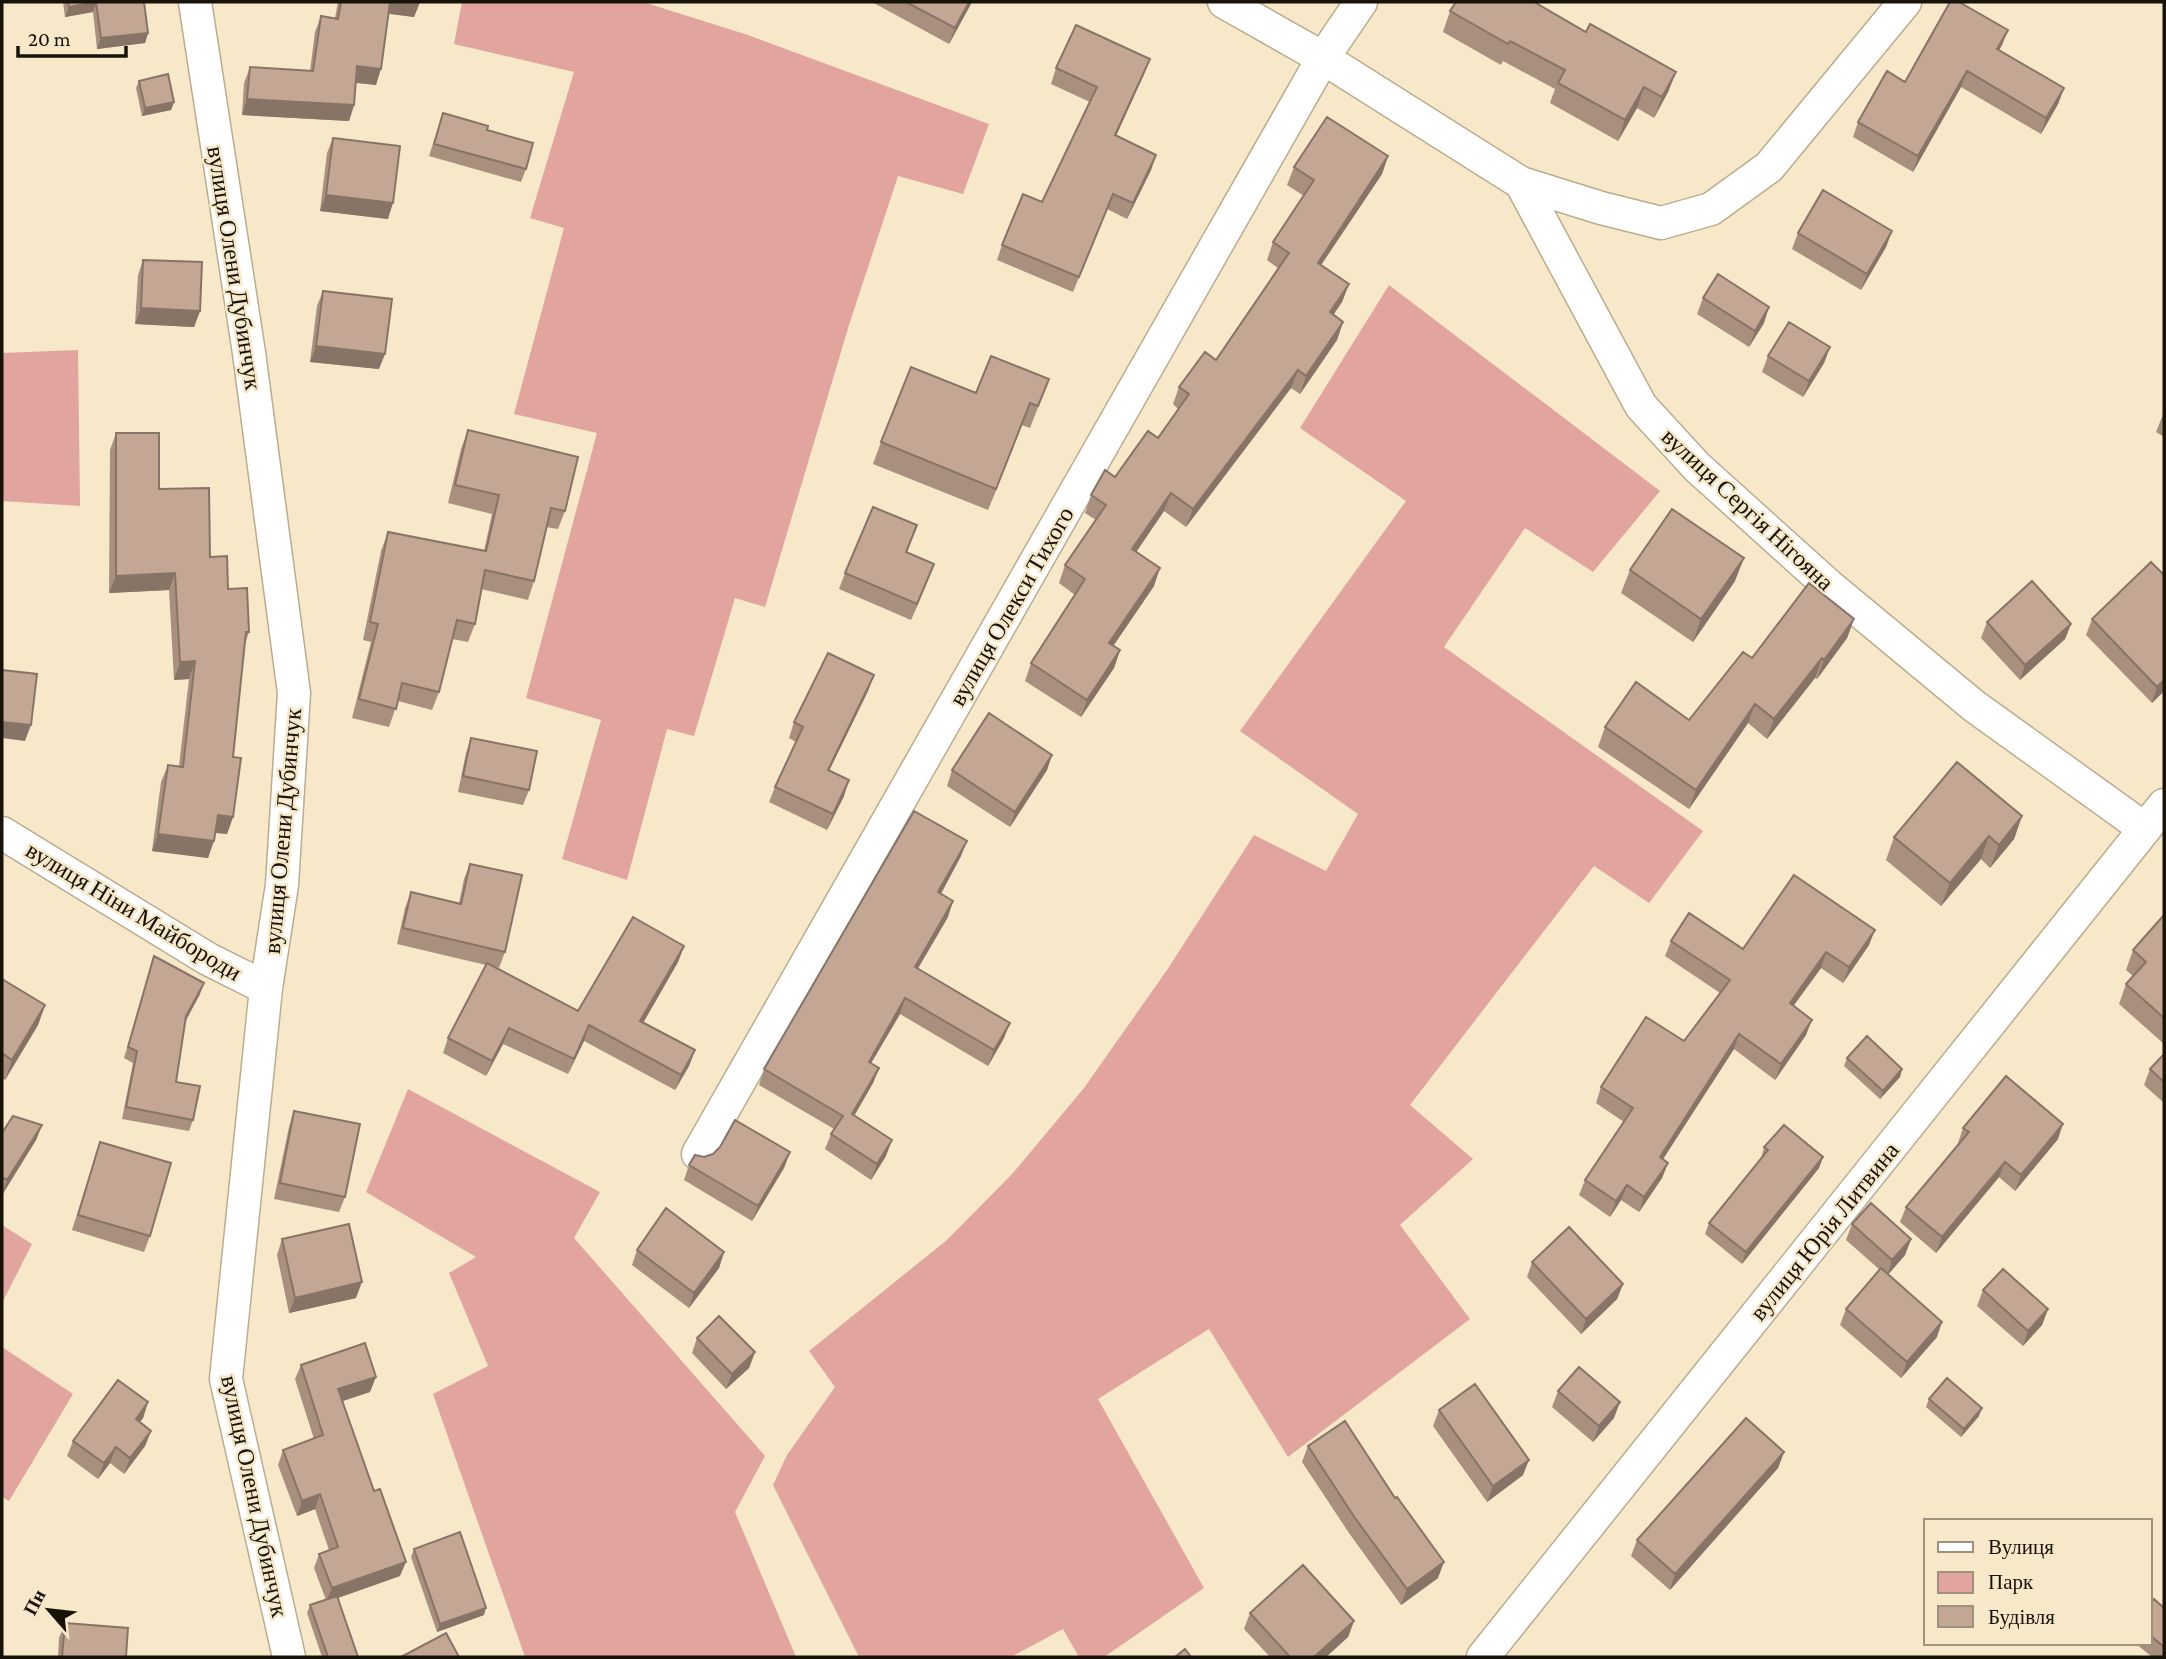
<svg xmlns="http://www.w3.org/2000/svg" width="2166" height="1659" font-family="'Crimson Pro',serif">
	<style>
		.green { fill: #e2a49f }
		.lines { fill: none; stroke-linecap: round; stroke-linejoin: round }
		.street-casing { stroke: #baad8f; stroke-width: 35 }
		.street { stroke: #fff; stroke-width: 32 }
		.wall { fill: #a88f7e }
		.shaded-wall { fill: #887467 }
		.building { fill: #c3a693; stroke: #887467; stroke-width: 2 }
		.labels { text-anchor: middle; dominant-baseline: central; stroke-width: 5; stroke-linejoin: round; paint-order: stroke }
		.street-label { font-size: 24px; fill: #181308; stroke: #f6e8c9 }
	</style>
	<rect width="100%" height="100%" fill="#f6e8c9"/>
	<!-- green -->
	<path class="green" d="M462 2H643L748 35 989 124 963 194 898 176 849 325 765 607 735 598 694 736 667 729 627 880 562 859 601 720 526 698 597 433 514 414 564 228 530 218 574 72 454 44Z
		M1389 285 1660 491 1593 572 1525 528 1444 647 1703 831 1649 903 1594 866 1410 1105 1473 1159 1400 1225 1470 1319 1288 1457 1209 1329 1098 1399 1204 1588 1104 1657H1079L1063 1629 1011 1657H859L773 1485 787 1455 835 1387 809 1351 947 1240 1013 1173 1084 1088 1167 970 1254 835 1326 871 1358 814 1240 731 1406 501 1300 428Z
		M78 350 80 506 2 501V353Z
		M408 1089 600 1192 574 1238 765 1456 735 1512 796 1657H525L433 1394 488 1366 449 1273 476 1257 366 1192Z
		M2 1225 32 1244 2 1303Z
		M2 1347 73 1394 9 1501 2 1497Z"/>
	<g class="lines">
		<!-- street casing -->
		<g class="street-casing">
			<path id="street" d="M195 2 249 353 294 693 282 885 266 988 226 1379 289 1657
				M1224 2 1323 58 1521 183 1641 406 1697 467 1828 585 1974 706 2145 829
				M1521 183 1601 208 1661 223 1711 209 1769 167 1905 2
				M2 833 208 959 266 988
				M698 1154 1323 58 1361 2
				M1483 1657 2164 805"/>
		</g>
		<!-- street -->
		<use href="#street" class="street"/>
	</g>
	<!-- wall -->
	<path class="wall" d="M63 2H144L148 33 145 43 97 49 93 12 65 17Z
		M338 2H420L414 17 389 14 376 85 356 83 354 105 349 121 242 115 244 83 250 67 310 71 315 32 321 16 335 18Z
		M872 2H972L949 44Z
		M1450 11 1586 32 1676 72 1668 92 1654 118 1637 108 1618 141 1550 103 1555 89 1503 61 1501 65 1443 32Z
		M2008 30 1999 50 2064 88 2058 104 2041 134 1961 87 1913 172 1853 137 1858 122 1905 82Z
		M1056 68 1144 74 1116 136 1156 155 1151 170 1127 219 1107 209 1073 292 997 260 1002 245 1042 202 1090 102 1051 84Z
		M139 81 174 102 171 110 142 116 136 88Z
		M443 113 487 130 526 169 521 182 429 156Z
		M333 138 388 219 320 211 327 153Z
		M1388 156 1382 174 1321 265 1349 284 1342 302 1333 315 1343 322 1337 340 1300 394 1291 388 1186 527 1164 511 1136 552 1154 586 1113 646 1120 650 1114 668 1081 717 1025 681 1031 663 1075 595 1059 583 1065 565 1096 520 1085 513 1091 495 1115 477 1158 438 1178 409 1173 404 1179 387 1216 360 1278 268 1267 260 1273 242 1304 196 1287 185 1294 167Z
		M1892 231 1886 247 1861 290 1792 249 1798 233Z
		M143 260 200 311 194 327 135 324 138 275Z
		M323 291 379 369 310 362 317 306Z
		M1703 298 1764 323 1749 347 1697 314Z
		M1830 347 1824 363 1803 397 1762 372 1768 356Z
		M1049 379 1030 428 1022 425 988 510 873 464 881 442 976 393Z
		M2164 412V437L2156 432Z
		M468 430 565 511 558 529 546 527 534 581 528 600 481 589 475 624 468 642 452 639 439 692 432 710 398 701 389 727 352 718 371 642 363 640 381 551 388 532 484 551 492 514 448 503 461 449Z
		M116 433 159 489 210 557 228 589 249 632 245 644 233 757V817L227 834 215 833 208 858 152 851 161 782 168 765 179 766 189 679 174 680 169 590 109 593 110 450Z
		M917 525 907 553 928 580 911 620 839 589 845 573Z
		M1630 570 1735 581 1693 642 1621 593Z
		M1854 619 1847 638 1817 679 1815 678 1767 739 1748 723 1689 809 1598 747 1605 727 1689 720 1752 658Z
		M2092 619 2164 691 2152 703 2086 635Z
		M1987 622 2071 624 2065 639 2020 680 1981 638Z
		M874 675 868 691 829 771 844 796 827 830 769 802 775 787 796 742 789 738 794 722Z
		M471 738 529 790 523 805 458 792 466 753Z
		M1052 755 1047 770 1010 827 947 786 952 770Z
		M2022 816 2014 839 1990 868 1981 859 1941 906 1886 860 1894 837Z
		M961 856 941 894 948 917 918 968 1004 1038 988 1066 900 1014 871 1063 879 1068 873 1083 854 1116 886 1156 871 1180 825 1149 831 1134 834 1129 759 1085 764 1069Z
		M470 864 505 952 499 968 493 966 578 1011 684 946 678 962 643 1023 695 1050 689 1066 675 1090 584 1041 568 1074 503 1044 486 1076 443 1053 448 1038 486 965 397 944 405 908 411 892 459 903 464 879Z
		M2164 915V1044L2119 1004 2126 984 2133 976 2126 970 2133 950Z
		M1671 941 1743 949 1869 945 1843 983 1821 968 1793 1006 1806 1035 1775 1080 1734 1049 1663 1159 1668 1163 1662 1178 1639 1212 1621 1200 1610 1217 1579 1195 1585 1180 1624 1122 1596 1103 1601 1087 1684 1041 1720 993 1665 956Z
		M154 956 200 994 185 1021 176 1082 193 1120 189 1131 122 1119 133 1063 124 1058Z
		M2 979 45 1005 38 1025 5 1080 2 1078Z
		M2164 1054V1103L2144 1085 2150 1069Z
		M1847 1058 1902 1069 1900 1077 1880 1099 1844 1066Z
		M294 1111 345 1197 339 1212 274 1199 289 1127Z
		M42 1125 36 1140 2 1195V1133Z
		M1963 1128 2058 1139 2015 1191 1999 1177 1936 1253 1900 1222 1906 1207 1958 1144V1143Z
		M100 1142 150 1236 144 1252 72 1230Z
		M1764 1147 1823 1157 1819 1168 1742 1264 1705 1234 1709 1223 1761 1159Z
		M790 1152 784 1168 752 1221 684 1180 689 1165 704 1157Z
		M1852 1224 1911 1239 1905 1255 1888 1274 1937 1337 1901 1378 1840 1325 1846 1309 1880 1270 1846 1240Z
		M282 1239 356 1298 289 1313 277 1255Z
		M637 1250 724 1252 719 1268 689 1308 632 1265Z
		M1532 1262 1623 1284 1617 1299 1581 1334 1527 1277Z
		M1983 1290 2048 1309 2042 1325 2023 1346 1977 1306Z
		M697 1338 755 1352 749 1368 726 1389 692 1353Z
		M301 1365 370 1392 343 1401 400 1576 338 1598 358 1657H322L307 1613 310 1605 326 1600 314 1568 319 1554 329 1550 315 1509 297 1516 278 1465 283 1450 314 1439 295 1379Z
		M1558 1391 1614 1418 1593 1442 1552 1407Z
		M1929 1399 1979 1416 1961 1437 1926 1407Z
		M148 1402 143 1418 140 1422 151 1431 145 1446 124 1474 110 1463 98 1479 67 1456 73 1441Z
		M1439 1410 1523 1475 1487 1502 1433 1426Z
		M1308 1446 1438 1578 1401 1605 1349 1533 1302 1462Z
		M1784 1452 1778 1468 1670 1590 1631 1556 1637 1540Z
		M414 1549 484 1615 437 1632 411 1557Z
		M2150 1604 2164 1608V1657H2152L2135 1643H2150Z
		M1250 1613 1354 1621 1348 1637 1326 1657H1270L1244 1629Z
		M65 1623 126 1657H58L59 1638Z"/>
	<!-- shaded-wall -->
	<path class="shaded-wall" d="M96 2 93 12 65 17 69 7Z
		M389 2H420L414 17 385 13Z
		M969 2H972L949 44 955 28Z
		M2008 30 2002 45 1991 65 1997 49Z
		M148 33 145 43 97 49 101 38Z
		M1150 59 1144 74 1109 151 1115 135Z
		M357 66 381 69 376 85 351 82Z
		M1967 71 1961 87 1913 172 1918 156Z
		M1676 72 1668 92 1654 118 1662 97Z
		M1644 87 1637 108 1618 141 1625 120Z
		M2064 88 2058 104 2041 134 2046 118Z
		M247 99 354 105 349 121 242 115Z
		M174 102 171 110 142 116 145 108Z
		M1156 155 1151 170 1127 219 1133 203Z
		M1388 156 1382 174 1311 280 1318 263Z
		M326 195 393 203 388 219 320 211Z
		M1892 231 1886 247 1861 290 1867 274Z
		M1349 284 1342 302 1323 330 1330 312Z
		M1769 307 1764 323 1749 347 1755 331Z
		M141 308 200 311 194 327 135 324Z
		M1343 322 1337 340 1300 394 1306 376Z
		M316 346 385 354 379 369 310 362Z
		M1830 347 1824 363 1803 397 1809 381Z
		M1298 370 1291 388 1186 527 1193 509Z
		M1030 403 1022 425 988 510 996 489Z
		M1171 493 1164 511 1126 567 1132 549Z
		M1744 558 1735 581 1693 642 1701 619Z
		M934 564 928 580 911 620 917 604Z
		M1160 568 1154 586 1103 661 1109 643Z
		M175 573 169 590 109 593 116 576Z
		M1854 619 1847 638 1817 679 1824 660Z
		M2071 624 2065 639 2020 680 2025 665Z
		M1120 650 1114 668 1081 717 1087 700Z
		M1822 658 1815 678 1767 739 1774 719Z
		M195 661 189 679 174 680 180 662Z
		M874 675 868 691 822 785 828 770Z
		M2164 680V691L2152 703 2157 687Z
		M1755 704 1748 723 1689 809 1696 790Z
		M2 722 31 725 25 741 2 738Z
		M1052 755 1047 770 1010 827 1015 812Z
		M849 780 844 796 827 830 833 814Z
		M218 815 233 817 227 834 211 832Z
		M2022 816 2014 839 1990 868 1999 845Z
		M158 834 214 841 208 858 152 851Z
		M1989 836 1981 859 1941 906 1950 883Z
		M967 841 961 856 933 908 938 892Z
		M953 901 948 917 910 982 915 967Z
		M1875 930 1869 945 1843 983 1849 967Z
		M684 946 678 962 635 1037 640 1021Z
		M1826 952 1821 968 1784 1019 1790 1003Z
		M204 983 200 994 182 1028 186 1016Z
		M905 998 900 1014 863 1077 869 1062Z
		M45 1005 38 1025 5 1080 12 1060Z
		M1812 1020 1806 1035 1775 1080 1781 1064Z
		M1010 1023 1004 1038 988 1066 994 1050Z
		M589 1025 584 1041 568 1074 574 1059Z
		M509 1028 503 1044 486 1076 492 1061Z
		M1739 1034 1734 1049 1654 1173 1660 1157Z
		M695 1050 689 1066 675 1090 681 1075Z
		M879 1068 873 1083 846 1130 852 1114Z
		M1902 1069 1900 1077 1880 1099 1883 1091Z
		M2063 1124 2058 1139 2015 1191 2021 1175Z
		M42 1125 36 1140 2 1195 7 1180Z
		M892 1140 886 1156 871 1180 877 1164Z
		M790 1152 784 1168 752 1221 758 1206Z
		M1823 1157 1819 1168 1742 1264 1746 1252Z
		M2005 1162 1999 1177 1936 1253 1942 1237Z
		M1668 1163 1662 1178 1639 1212 1644 1197Z
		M1627 1185 1621 1200 1610 1217 1616 1201Z
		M1911 1239 1905 1255 1887 1276 1892 1260Z
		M724 1252 719 1268 689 1308 694 1293Z
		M362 1282 356 1298 289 1313 295 1298Z
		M1623 1284 1617 1299 1581 1334 1586 1319Z
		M2048 1309 2042 1325 2023 1346 2028 1331Z
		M1942 1322 1937 1337 1901 1378 1907 1362Z
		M755 1352 749 1368 726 1389 732 1374Z
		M376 1377 370 1392 333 1404 338 1389Z
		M148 1402 143 1418 130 1435 136 1419Z
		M1620 1402 1614 1418 1593 1442 1599 1426Z
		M1982 1408 1979 1416 1961 1437 1964 1429Z
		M151 1431 145 1446 124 1474 130 1458Z
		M116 1447 110 1463 98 1479 104 1463Z
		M1784 1452 1778 1468 1670 1590 1675 1574Z
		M1529 1460 1523 1475 1487 1502 1493 1486Z
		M320 1494 315 1509 297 1516 302 1501Z
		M406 1562 400 1576 326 1602 332 1588Z
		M1444 1562 1438 1578 1401 1605 1407 1589Z
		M486 1608 484 1615 437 1632 440 1624Z
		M1354 1621 1348 1637 1326 1657H1314Z"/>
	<!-- building -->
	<path class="building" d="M68 2H95L69 7Z
		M96 2H144L148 33 101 38Z
		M341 2H390L381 69 357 66 354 105 247 99 250 67 313 71 321 16 338 19Z
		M906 2H969L955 28Z
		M1456 2H1534L1586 32 1590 24 1676 72 1662 97 1644 87 1625 120 1558 83 1565 70 1510 41 1508 44 1450 11Z
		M1950 2H1959L2008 30 1997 49 2064 88 2046 118 1967 71 1918 156 1858 122 1887 71 1905 82Z
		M1076 25 1150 59 1115 135 1156 155 1133 203 1113 194 1079 277 1002 245 1023 194 1042 202 1097 87 1056 68Z
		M168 74 174 102 145 108 139 81Z
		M443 113 488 126 487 130 533 143 526 169 434 144Z
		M1327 117 1388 156 1318 263 1349 284 1330 312 1343 322 1306 376 1298 370 1193 509 1171 493 1132 549 1160 568 1109 643 1120 650 1087 700 1031 663 1085 579 1065 565 1106 505 1091 495 1105 470 1115 477 1148 431 1158 438 1189 394 1179 387 1205 352 1216 360 1289 253 1273 242 1314 180 1294 167Z
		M333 138 400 146 393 203 326 195Z
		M1823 190 1892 231 1867 274 1798 233Z
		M143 260 202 262 200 311 141 308Z
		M1718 274 1769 307 1755 331 1703 298Z
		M323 291 392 299 385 354 316 346Z
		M1789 322 1830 347 1809 381 1768 356Z
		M991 356 1049 379 1038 406 1030 403 996 489 881 442 911 367 976 393Z
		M468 430 578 457 565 511 551 508 534 581 485 570 475 624 457 620 439 692 402 683 396 709 359 699 378 624 370 622 388 532 486 551 499 495 455 485Z
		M116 433H159V489L209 488 210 557 227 556 228 589 247 588 249 632H246L233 757 241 758 233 817 218 815 214 841 158 834 168 765 183 767 195 661 180 662 175 573 116 576Z
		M873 507 917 525 906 552 934 564 917 604 845 573Z
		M1672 509 1744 558 1701 619 1630 570Z
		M2151 562 2164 575V680L2157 687 2092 619Z
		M2032 581 2071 624 2025 665 1987 622Z
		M1809 583 1854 619 1824 660 1822 658 1774 719 1755 704 1696 790 1605 727 1636 682 1689 720 1743 652 1752 658Z
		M828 653 874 675 828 770 849 780 833 814 775 787 803 727 794 722Z
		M2 670 37 674 31 725 2 722Z
		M989 713 1052 755 1015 812 952 770Z
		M471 738 537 751 529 790 463 776Z
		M1957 762 2022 816 1999 845 1989 836 1950 883 1894 837Z
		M914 811 967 841 938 892 953 901 915 967 1010 1023 994 1050 905 998 869 1062 879 1068 852 1114 892 1140 877 1164 831 1134 843 1116 764 1069Z
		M470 864 522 875 505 952 403 928 411 892 461 904Z
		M1794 875 1875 930 1849 967 1826 952 1790 1003 1812 1020 1781 1064 1739 1034 1660 1157 1668 1163 1644 1197 1627 1185 1616 1201 1585 1180 1633 1108 1601 1087 1646 1017 1684 1041 1730 980 1671 941 1689 913 1743 949Z
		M2164 915V1018L2126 984 2146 962 2133 950Z
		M633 917 684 946 640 1021 695 1050 681 1075 589 1025 574 1059 509 1028 492 1061 448 1038 487 963 578 1011Z
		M154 956 204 983 186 1016 176 1082 200 1086 193 1120 126 1107 137 1051 128 1047Z
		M2 979 45 1005 12 1060 2 1053Z
		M1867 1036 1902 1069 1883 1091 1847 1058Z
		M2164 1054V1082L2150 1069Z
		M2006 1076 2063 1124 2021 1175 2005 1162 1942 1237 1906 1207 1969 1132 1963 1128Z
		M294 1111 360 1124 345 1197 280 1183Z
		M13 1116 42 1125 7 1180 2 1177V1133Z
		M735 1120 790 1152 758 1206 689 1165 695 1155 704 1157 713 1154 720 1147Z
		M1784 1125 1823 1157 1746 1252 1709 1223 1768 1150 1764 1147Z
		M100 1142 171 1163 150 1236 78 1215Z
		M1871 1203 1911 1239 1892 1260 1852 1224Z
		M666 1208 724 1252 694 1293 637 1250Z
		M349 1224 362 1282 295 1298 282 1239Z
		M1569 1227 1623 1284 1586 1319 1532 1262Z
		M1881 1268 1942 1322 1907 1362 1846 1309Z
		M2003 1269 2048 1309 2028 1331 1983 1290Z
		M719 1316 755 1352 732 1374 697 1338Z
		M365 1343 376 1377 338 1389 374 1491 380 1489 406 1562 332 1588 319 1554 338 1547 320 1494 302 1501 283 1450 323 1435 301 1365Z
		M1579 1367 1620 1402 1599 1426 1558 1391Z
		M1947 1378 1982 1408 1964 1429 1929 1399Z
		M118 1380 148 1402 136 1419 151 1431 130 1458 116 1447 104 1463 73 1441Z
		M1475 1384 1529 1460 1493 1486 1439 1410Z
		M1746 1418 1784 1452 1675 1574 1637 1540Z
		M1345 1421 1395 1498 1397 1497 1444 1562 1407 1589 1355 1518 1308 1446Z
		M460 1532 486 1608 440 1624 414 1549Z
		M1303 1565 1354 1621 1314 1657H1290L1250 1613Z
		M337 1596 358 1657H328L310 1605Z
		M2154 1599 2164 1608V1647L2150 1635V1604Z
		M65 1623 128 1628 126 1657H62Z
		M446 1633 459 1657H401Z
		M1185 1649 1191 1657H1175Z"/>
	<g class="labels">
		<!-- street labels -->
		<g class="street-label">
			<text transform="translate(235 268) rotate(81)">вулиця Олени Дубинчук</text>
			<text transform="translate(1748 509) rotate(43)">вулиця Сергія Нігояна</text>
			<text transform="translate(1011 606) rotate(-60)">вулиця Олекси Тихого</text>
			<text transform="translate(282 831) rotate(-85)">вулиця Олени Дубинчук</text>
			<text transform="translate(134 911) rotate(31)">вулиця Ніни Майбороди</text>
			<text transform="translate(1824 1231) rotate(-51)">вулиця Юрія Литвина</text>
			<text transform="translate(255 1496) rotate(78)">вулиця Олени Дубинчук</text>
		</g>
	</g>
	<!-- border -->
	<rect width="2166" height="1659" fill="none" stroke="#181308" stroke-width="7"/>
	<!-- legend -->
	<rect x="1924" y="1519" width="228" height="126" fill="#f6e8c9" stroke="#9d937c" stroke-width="2"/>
	<rect x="1938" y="1542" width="35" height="10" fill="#ffffff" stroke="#9d937c" stroke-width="2"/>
	<text x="1988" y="1554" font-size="21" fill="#181308">Вулиця</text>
	<rect x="1938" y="1572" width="35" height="21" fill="#e2a49f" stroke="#9d937c" stroke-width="2"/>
	<text x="1988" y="1589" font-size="21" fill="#181308">Парк</text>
	<rect x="1938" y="1606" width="35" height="21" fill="#c3a693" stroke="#9d937c" stroke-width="2"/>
	<text x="1988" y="1624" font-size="21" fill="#181308">Будівля</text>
	<!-- north arrow -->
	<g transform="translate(49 1610) rotate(298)" stroke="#f6e8c9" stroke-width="5" paint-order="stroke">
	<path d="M0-5L12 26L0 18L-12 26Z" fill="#181308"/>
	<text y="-10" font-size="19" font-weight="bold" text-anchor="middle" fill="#181308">Пн</text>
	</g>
	<!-- scale -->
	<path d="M18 46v10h108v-10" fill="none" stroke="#181308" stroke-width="3.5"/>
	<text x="28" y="46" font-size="21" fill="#181308" stroke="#f6e8c9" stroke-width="5" paint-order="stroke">20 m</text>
</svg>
